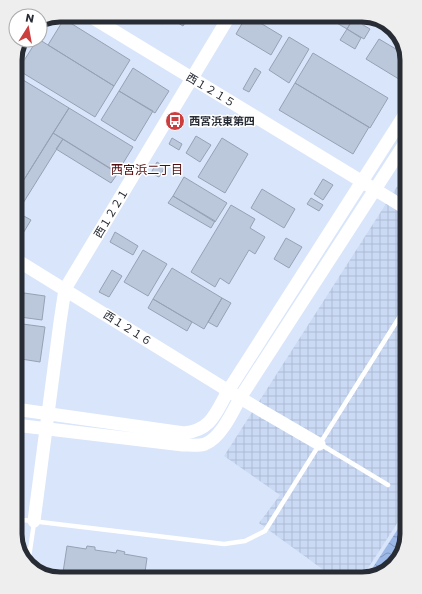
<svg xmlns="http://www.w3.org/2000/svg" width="422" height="594" font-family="Poppins,'Noto Sans JP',sans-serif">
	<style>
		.industrial { fill: url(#industrial-grid) }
		.water { fill: url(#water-waves) }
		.building { fill: #bbc7db; stroke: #96a1b5 }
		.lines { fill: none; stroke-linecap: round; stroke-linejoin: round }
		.lane { stroke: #fff; stroke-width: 4.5 }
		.secondary { stroke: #fff; stroke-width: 13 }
		.labels { text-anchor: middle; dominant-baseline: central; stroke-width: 3; stroke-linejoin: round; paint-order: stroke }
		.street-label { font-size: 11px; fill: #282c34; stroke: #fff }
		.poi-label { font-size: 11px; font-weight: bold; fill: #282c34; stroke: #fff; text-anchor: start }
		.neighbourhood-label { font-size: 12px; fill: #520d0f; stroke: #fff }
		.rim { fill: none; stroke: #282c34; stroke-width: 5 }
	</style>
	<defs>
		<pattern id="industrial-grid" width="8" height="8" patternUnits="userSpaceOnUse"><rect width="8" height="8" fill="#cadaf5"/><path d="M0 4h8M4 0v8" fill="none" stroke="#aebbd3"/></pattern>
		<pattern id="water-waves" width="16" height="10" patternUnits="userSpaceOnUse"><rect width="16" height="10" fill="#9cb8e7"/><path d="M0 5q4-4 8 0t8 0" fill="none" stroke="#7f96bc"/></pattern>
	</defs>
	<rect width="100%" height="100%" fill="#d9e5fa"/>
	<!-- industrial -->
	<path class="industrial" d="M407 171V508L361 579H336L259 523 280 495 224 456Z"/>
	<!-- water -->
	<path class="water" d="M407 515V534L401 557 385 573 366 578Z"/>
	<!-- building -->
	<path class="building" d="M148 15H160L157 20Z
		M163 15H169L163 24 159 21Z
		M176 15H190L183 26 173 20Z
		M247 15 282 36 271 55 236 34Z
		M311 15H346L353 19 347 29 323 15 320 20Z
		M64 19 130 60 114 86 48 45Z
		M353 19 370 29 364 39 347 29Z
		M347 29 361 38 355 49 340 40Z
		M289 37 309 49 289 83 269 70Z
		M379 39 406 55 407 73 402 81 366 59Z
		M37 40H40L114 86 95 117 18 70Z
		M313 53 388 98 370 128 295 83Z
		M133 68 169 91 155 113 119 91Z
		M255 68 261 72 249 92 243 89Z
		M15 75 69 108 15 194Z
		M295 83 369 127 353 154 279 110Z
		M119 91 153 111 135 141 101 120Z
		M69 108 133 147 117 173 53 133Z
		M53 133 63 139 20 208 15 205V194Z
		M196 136 211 145 200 162 186 153Z
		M172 138 182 144 179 150 169 144Z
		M222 138 248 154 225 193 198 177Z
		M63 139 118 173 111 183 56 149Z
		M157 162 165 167 159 177 151 173Z
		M184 177 227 203 215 222 173 196Z
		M323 179 333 185 323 200 314 194Z
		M262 189 295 209 284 228 251 208Z
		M173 196 215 221 211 228 168 203Z
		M311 198 323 205 319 211 307 204Z
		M231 205 255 219 250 228 265 237 255 254 249 250 229 284 220 278 215 287 191 272Z
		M15 211 31 220 22 235 15 231Z
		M115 232 138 246 133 255 110 242Z
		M286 238 302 247 289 268 274 259Z
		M143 250 167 264 148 296 124 282Z
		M172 268 222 298 204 329 153 299Z
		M112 270 122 276 109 297 99 292Z
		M24 293 45 296 42 320 20 317Z
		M222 298 231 303 217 327 208 322Z
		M153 299 192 322 187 331 148 308Z
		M15 323 45 327 40 362 15 358Z
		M67 546 86 549 87 546 95 547V550L116 553 117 550 125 552 124 554 147 558 144 579H62Z"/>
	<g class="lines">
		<!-- lane -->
		<path class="lane" d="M320 444 388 485
			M15 519 224 544 245 541 265 531 407 305
			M28 564 34 523"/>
		<!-- secondary -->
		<path class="secondary" d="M88 15 407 209
			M15 259 240 398 319 444
			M15 409 184 433C212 430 216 412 228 391L407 111
			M15 425 183 445C190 445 199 446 205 444 221 438 233 411 240 398L407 140
			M34 521 60 322 65 289 230 15"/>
	</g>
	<!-- icons -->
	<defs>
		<g id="bus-disc" transform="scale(1)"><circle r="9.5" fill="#cc3d3d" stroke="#fff"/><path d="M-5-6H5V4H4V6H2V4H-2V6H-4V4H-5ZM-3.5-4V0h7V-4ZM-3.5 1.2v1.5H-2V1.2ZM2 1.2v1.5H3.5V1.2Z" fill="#fff"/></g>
	</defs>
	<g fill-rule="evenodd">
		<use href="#bus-disc" x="175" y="121"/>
	</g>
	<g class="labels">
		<!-- street labels -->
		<g class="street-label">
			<text transform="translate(211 90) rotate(31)">西１２１５</text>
			<text transform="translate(111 213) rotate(-59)">西１２２１</text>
			<text transform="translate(128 328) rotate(32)">西１２１６</text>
		</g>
		<!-- poi labels -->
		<g class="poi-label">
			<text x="189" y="121">西宮浜東第四</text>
		</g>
		<!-- neighbourhood labels -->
		<g class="neighbourhood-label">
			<text x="147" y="169">西宮浜二丁目</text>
		</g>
	</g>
	<!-- crop -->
	<path d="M0 0H422V594H0ZM60 22H362A38 38 0 0 1 400 60V534A38 38 0 0 1 362 572H60A38 38 0 0 1 22 534V60A38 38 0 0 1 60 22Z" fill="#eeeeef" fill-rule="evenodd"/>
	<path class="rim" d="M60 22H362A38 38 0 0 1 400 60V534A38 38 0 0 1 362 572H60A38 38 0 0 1 22 534V60A38 38 0 0 1 60 22Z"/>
	<!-- north arrow -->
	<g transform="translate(28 28) rotate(11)"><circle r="19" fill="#ffffff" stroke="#a9abae"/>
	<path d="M0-3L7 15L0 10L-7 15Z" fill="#cc3d3d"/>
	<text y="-6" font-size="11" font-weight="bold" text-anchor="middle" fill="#282c34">N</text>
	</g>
</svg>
